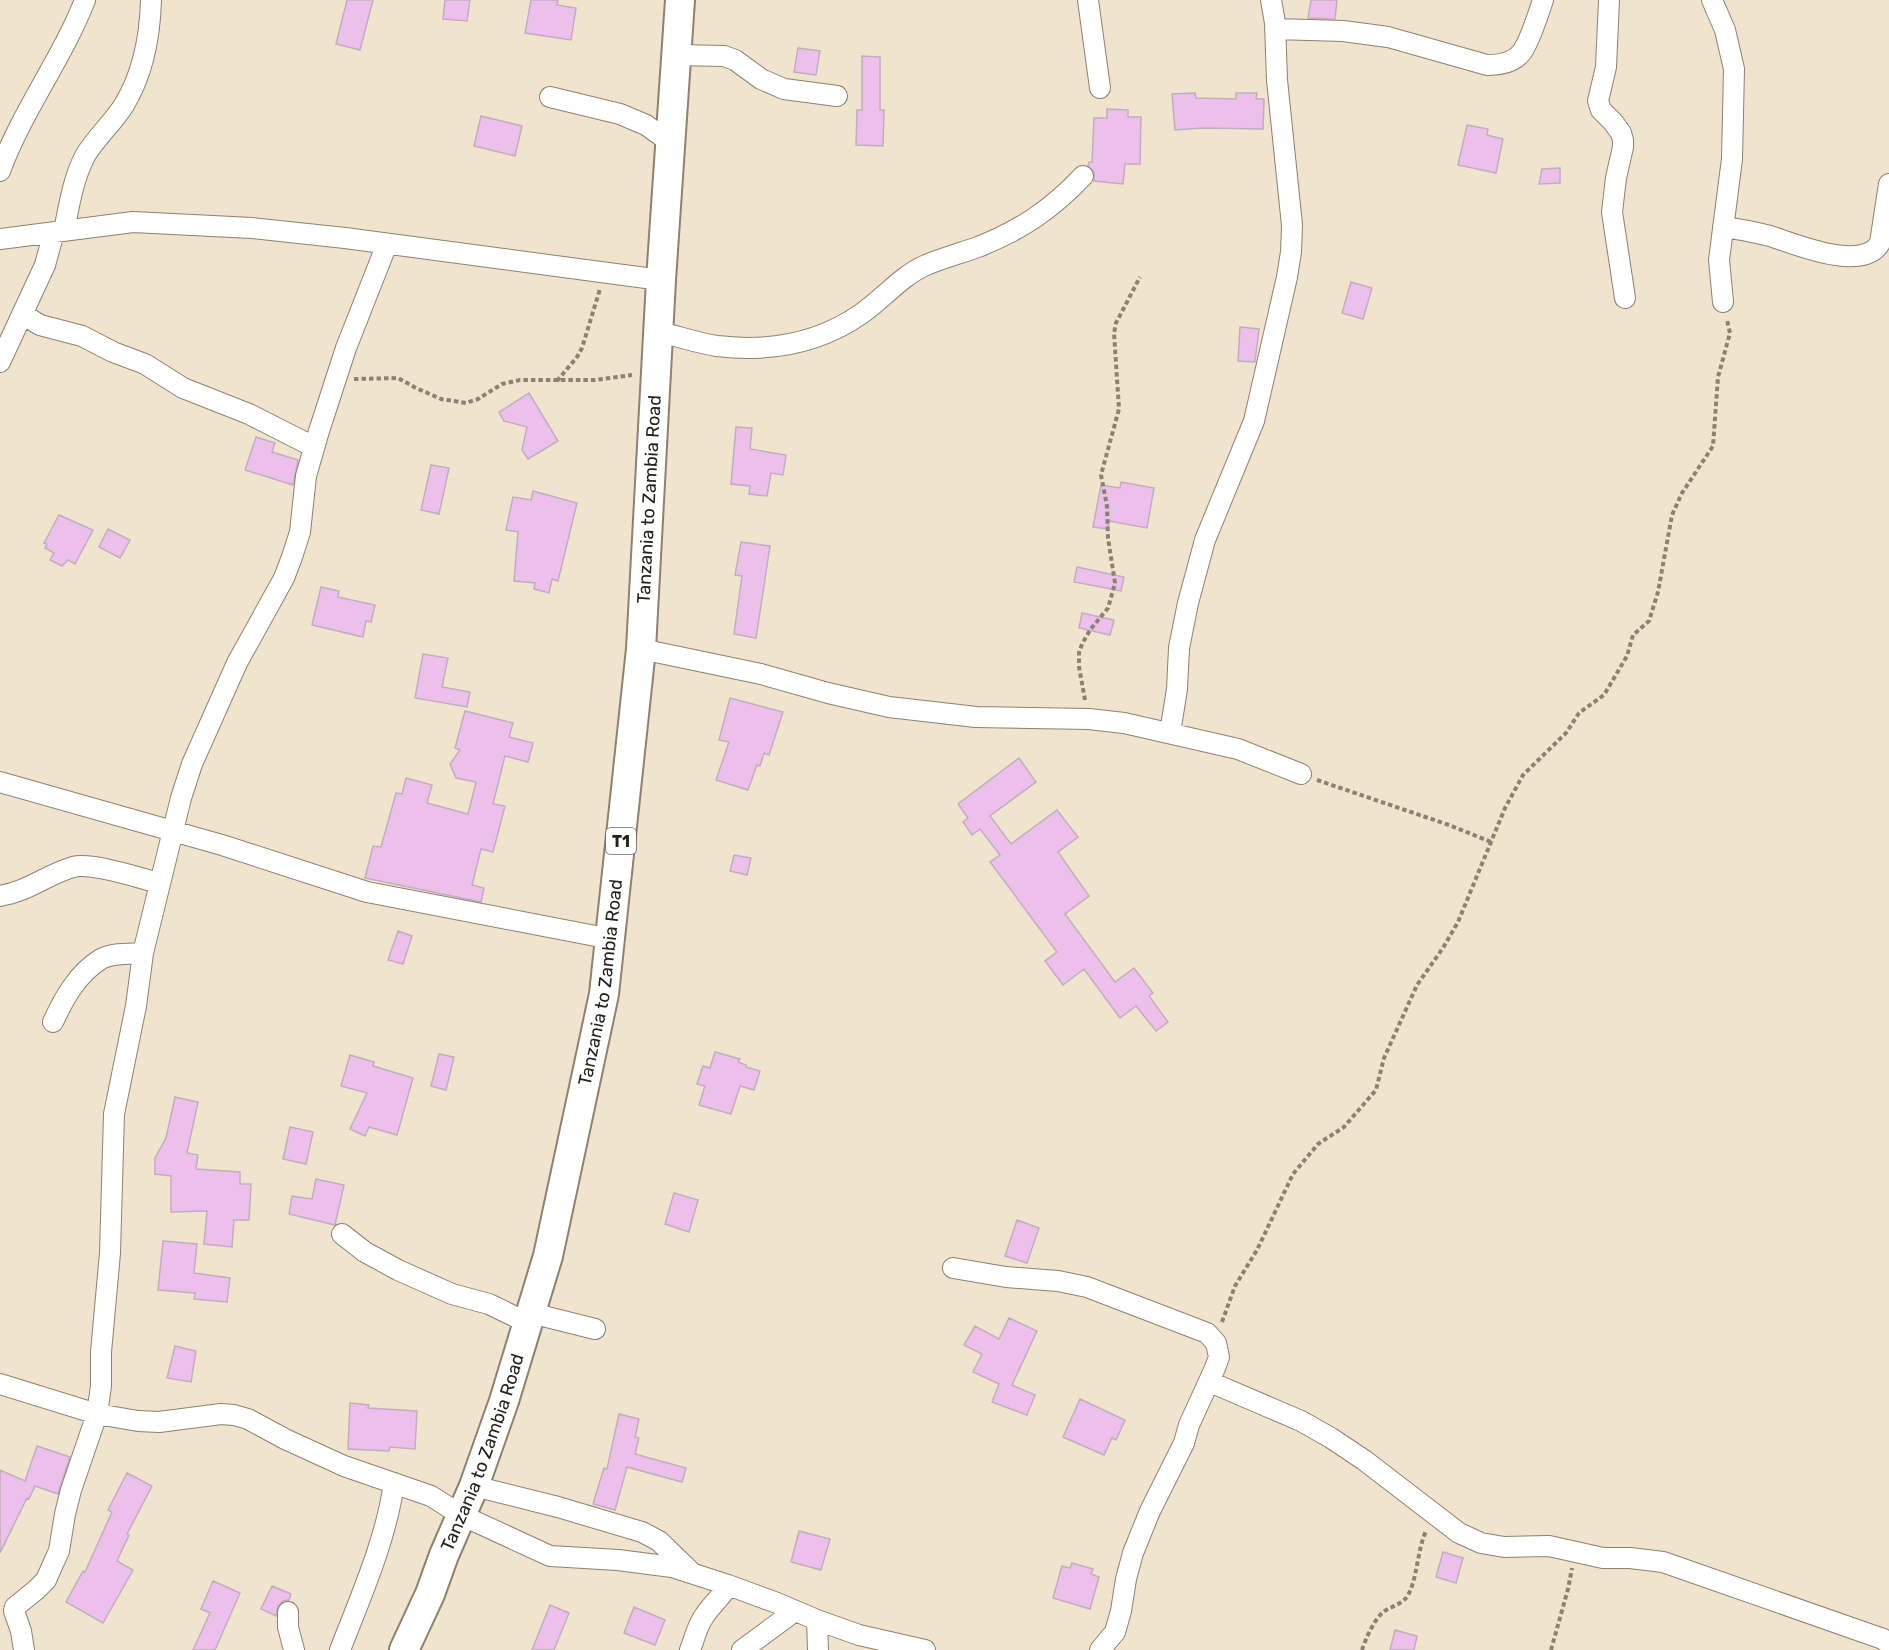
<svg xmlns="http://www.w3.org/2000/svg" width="1889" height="1650" font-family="Rubik,sans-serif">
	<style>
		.building { fill: #ecc0eb; stroke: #c0aebf; stroke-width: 1.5 }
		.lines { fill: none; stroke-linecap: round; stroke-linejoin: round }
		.minor-casing { stroke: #8d826e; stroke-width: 22 }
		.highway-casing { stroke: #8d826e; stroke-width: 32 }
		.path { stroke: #8b8274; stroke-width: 4; stroke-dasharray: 4.5 3; stroke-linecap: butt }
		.minor { stroke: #fff; stroke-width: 20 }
		.highway { stroke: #fff; stroke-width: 28 }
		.labels { text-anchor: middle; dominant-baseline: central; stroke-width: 4.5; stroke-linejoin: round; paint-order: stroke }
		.shield { fill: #fff; stroke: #66645e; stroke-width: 1.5 }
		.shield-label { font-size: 16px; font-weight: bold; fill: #252119 }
		.street-label { font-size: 18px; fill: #252119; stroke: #fff }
	</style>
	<rect width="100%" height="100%" fill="#f1e4cf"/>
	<!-- building -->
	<path class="building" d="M347 0H373L360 50 336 44Z
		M445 0H470L467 21 443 19Z
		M531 0H558L557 5 576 8 571 40 525 33Z
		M1311 0H1337L1335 19 1308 18Z
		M798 48 820 51 816 75 794 72Z
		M862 56 880 57V110H884L883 146 856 145 857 110H862Z
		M1195 93 1196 98 1236 99V93H1257L1256 99H1264L1263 129 1203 128 1175 130 1172 94Z
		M1107 109 1128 110V117H1141L1140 164H1125L1123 184 1094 181V172L1088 166 1089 162H1092L1094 118H1107Z
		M481 116 522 126 515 156 474 146Z
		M1467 125 1488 129 1487 135 1503 139 1496 173 1458 165Z
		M1560 168V183L1539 184 1542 169Z
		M1351 282 1372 288 1363 319 1342 313Z
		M1240 327 1259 329 1255 362 1238 361Z
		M529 393 558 441 528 459 522 450 527 427 504 421 499 412Z
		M736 427 752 428 750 449 786 455 783 475 771 473 767 496 749 494 750 486 731 484Z
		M256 437 275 443 272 452 298 460 293 485 245 470Z
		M431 465 449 468 439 514 421 510Z
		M1121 482 1154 488 1147 528 1109 521 1108 529 1093 527 1101 485 1120 488Z
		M533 491 577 503 558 581 552 579 549 593 534 589 535 583 514 581 518 532 506 530 513 497 531 500Z
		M59 515 93 530 75 564 68 560 62 566 50 560 54 553 45 548 47 544 44 543Z
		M108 529 130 540 120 558 99 547Z
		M741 542 770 546 756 638 734 634 742 576 735 575Z
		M1077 567 1124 577 1121 591 1074 582Z
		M321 587 339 591 338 597 375 605 371 622 366 621 363 637 312 625Z
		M1082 613 1114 620 1110 635 1079 628Z
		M423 654 448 658 442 687 470 692 467 707 415 698Z
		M730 698 783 712 769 755 764 753 760 766 757 765 748 790 716 780 729 742 719 740Z
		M465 711 513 723 509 737 533 743 528 762 505 756 493 804 505 806 493 852 481 849 472 885 484 888 481 902 365 878 373 846 381 847 396 793 402 794 406 778 432 785 427 803 468 814 476 782 456 778 450 764 460 750 455 748Z
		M1019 758 1036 782 990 816 1011 844 1057 810 1078 837 1058 852 1089 896 1065 914 1115 982 1134 968 1153 993 1149 996 1168 1022 1156 1031 1136 1006 1120 1018 1084 969 1063 985 1045 961 1057 952 990 862 1000 855 980 829 972 835 963 822 968 818 958 804Z
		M734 855 751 858 747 875 730 871Z
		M398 931 412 936 403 964 388 960Z
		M715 1052 740 1059 738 1062 746 1065V1067L760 1071 754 1090 740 1086 731 1114 699 1105 705 1086 697 1084 703 1066 710 1068Z
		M439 1054 454 1057 446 1090 431 1086Z
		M350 1055 374 1062 373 1066 413 1078 397 1135 369 1127 365 1136 350 1129 367 1093 341 1086Z
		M175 1097 198 1102 187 1153 198 1155 196 1169 240 1172V1184H251L249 1220H234L232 1247 204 1244 207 1211 171 1212V1176L155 1174V1158L166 1138Z
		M290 1127 313 1132 306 1164 283 1159Z
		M316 1179 344 1185 335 1225 289 1214 292 1196 312 1199Z
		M674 1193 698 1200 689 1232 665 1224Z
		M1017 1220 1039 1228 1027 1263 1005 1256Z
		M163 1241 197 1244 194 1273 230 1278 227 1302 194 1299 195 1293 158 1290Z
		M1009 1318 1037 1331 1012 1385 1035 1395 1027 1415 992 1402 999 1384 973 1372 982 1354 964 1345 975 1326 999 1339Z
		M175 1346 196 1351 191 1382 167 1378Z
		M1080 1399 1125 1420 1116 1440 1112 1438 1104 1455 1063 1437Z
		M350 1403 369 1405 368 1408 417 1411 415 1449 390 1447 389 1451 348 1449Z
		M619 1414 639 1419 635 1437 639 1438 635 1454 686 1468 682 1482 627 1467 615 1510 593 1504 604 1468 607 1469Z
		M37 1446 70 1457 58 1494 35 1486 29 1499 27 1498 0 1553V1470L25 1481Z
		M127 1473 152 1486 127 1534 129 1535 117 1561 133 1570 103 1623 66 1602 83 1571 85 1572 112 1512 108 1510Z
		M799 1531 830 1539 821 1570 791 1562Z
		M1443 1552 1463 1558 1456 1583 1436 1577Z
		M1072 1563 1093 1569 1091 1574 1099 1577 1090 1609 1053 1598 1062 1566 1070 1568Z
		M213 1581 240 1593 215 1650H193L210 1613 201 1609Z
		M272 1586 291 1594 289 1600 283 1601 278 1606 276 1616 261 1609Z
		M550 1605 569 1613 554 1650H532Z
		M634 1607 665 1620 655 1645 624 1633Z
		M1395 1630 1417 1636 1414 1650H1390Z"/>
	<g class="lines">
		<!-- minor casing -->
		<g class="minor-casing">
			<path id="minor" d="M1088 0 1100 88
				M1609 0 1606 67 1598 101 1601 110 1613 122 1621 133 1623 140V147L1616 178 1612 212 1625 298
				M1712 0 1725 30 1734 69 1732 159 1719 260 1723 302
				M1275 29 1343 31 1388 37 1487 65C1499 65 1513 63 1521 53 1529 44 1539 12 1543 0
				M677 55 724 56 735 60 761 79 784 89 837 96
				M550 97 620 114 646 125 671 143
				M0 171C22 111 62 59 85 0
				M1723 227C1739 229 1754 232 1770 236 1795 244 1863 273 1880 243L1889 184
				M64 231C69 206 73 179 85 156 96 137 113 123 124 105 143 74 150 36 151 0
				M0 239 133 222 252 228 345 238 661 280
				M22 314 40 325 82 336 113 352 145 364 183 388 249 414 314 447
				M659 332C678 336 697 343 717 346 768 352 818 344 861 314 883 299 901 276 926 265 943 258 961 253 978 247 1021 230 1052 209 1083 176
				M0 362 45 265 54 232
				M641 649 761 674 828 693 889 707 976 717 1089 719 1124 723 1238 749 1301 774
				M1170 733 1177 689 1179 648 1188 603 1205 540 1254 421 1287 277 1291 252 1292 225 1277 80 1275 23 1271 0
				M0 782 222 845 367 892 611 939
				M0 896C29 891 46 875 73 867 92 862 139 878 159 883
				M53 1022C64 998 78 973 101 959 113 952 131 954 143 953
				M342 1234 365 1252 398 1270 452 1294 489 1304 528 1323
				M953 1268 1006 1277 1058 1281 1087 1287 1207 1333 1216 1343 1219 1357 1215 1368 1189 1425 1184 1443 1150 1511 1133 1553 1126 1579 1121 1611 1115 1632 1100 1650
				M531 1313 595 1329
				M1210 1382 1301 1421 1331 1438 1364 1460 1459 1533 1481 1543 1504 1547 1549 1546 1603 1558H1630L1663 1562 1883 1639 1889 1644
				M0 1384 97 1414 138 1421 159 1422 221 1414 234 1415 248 1419 285 1439 344 1466 431 1496 461 1515 550 1556 618 1560 672 1567 728 1585 777 1603 817 1620 859 1635 925 1650
				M474 1486 558 1507 642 1532 659 1541 691 1572
				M288 1612V1627L294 1650
				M817 1620 818 1650
				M24 1650 21 1631 14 1611 15 1607 36 1590 46 1580 53 1564 59 1551 65 1514 71 1490 97 1414 101 1386V1352L110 1253 114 1114 136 1006 143 953 181 798 192 764 237 663 284 578 292 557 300 532 306 476 319 431 346 348 387 244
				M340 1650C361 1596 386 1540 394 1483
				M690 1650C695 1638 697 1625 705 1615 712 1604 722 1597 728 1585
				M742 1650 795 1611"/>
		</g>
		<!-- highway casing -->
		<g class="highway-casing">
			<g id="highway">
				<path id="s1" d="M404 1650 430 1594 444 1555 474 1486 504 1401 548 1256 604 994 641 649 661 280 680 0"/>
			</g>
		</g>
		<!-- path -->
		<path class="path" d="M354 379 398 378 416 388 441 399 466 403 478 399 502 384 520 380H595L632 375
			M557 381 577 357 582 348 600 289
			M1085 700 1079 667V653L1082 644 1090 630 1108 608 1115 583 1108 538 1107 506 1101 475 1119 409 1114 333 1116 323 1140 277
			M1317 780 1449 825 1491 842
			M1222 1322 1235 1286 1257 1250 1293 1174 1318 1144 1344 1127 1376 1090 1384 1058 1417 985 1443 948 1458 922 1505 808 1523 775 1566 733 1579 713 1604 695 1627 656 1633 635 1649 621 1658 592 1672 515 1682 493 1713 446 1718 377 1730 333 1727 320
			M1362 1650C1366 1638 1373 1622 1382 1613 1389 1607 1400 1605 1406 1598 1417 1584 1417 1550 1426 1531
			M1551 1650 1568 1589 1572 1568"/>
		<!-- minor -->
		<use href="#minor" class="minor"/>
		<!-- highway -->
		<use href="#highway" class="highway"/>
	</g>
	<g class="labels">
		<!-- shield labels -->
		<rect class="shield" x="606" y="828" width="30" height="26" rx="4.5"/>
		<g class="shield-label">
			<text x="621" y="841">T1</text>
		</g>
		<!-- street labels -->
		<g class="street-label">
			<text stroke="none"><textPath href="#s1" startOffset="1185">Tanzania to Zambia Road</textPath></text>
			<text stroke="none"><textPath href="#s1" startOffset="699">Tanzania to Zambia Road</textPath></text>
			<text stroke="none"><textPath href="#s1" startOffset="213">Tanzania to Zambia Road</textPath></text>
		</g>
	</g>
</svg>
